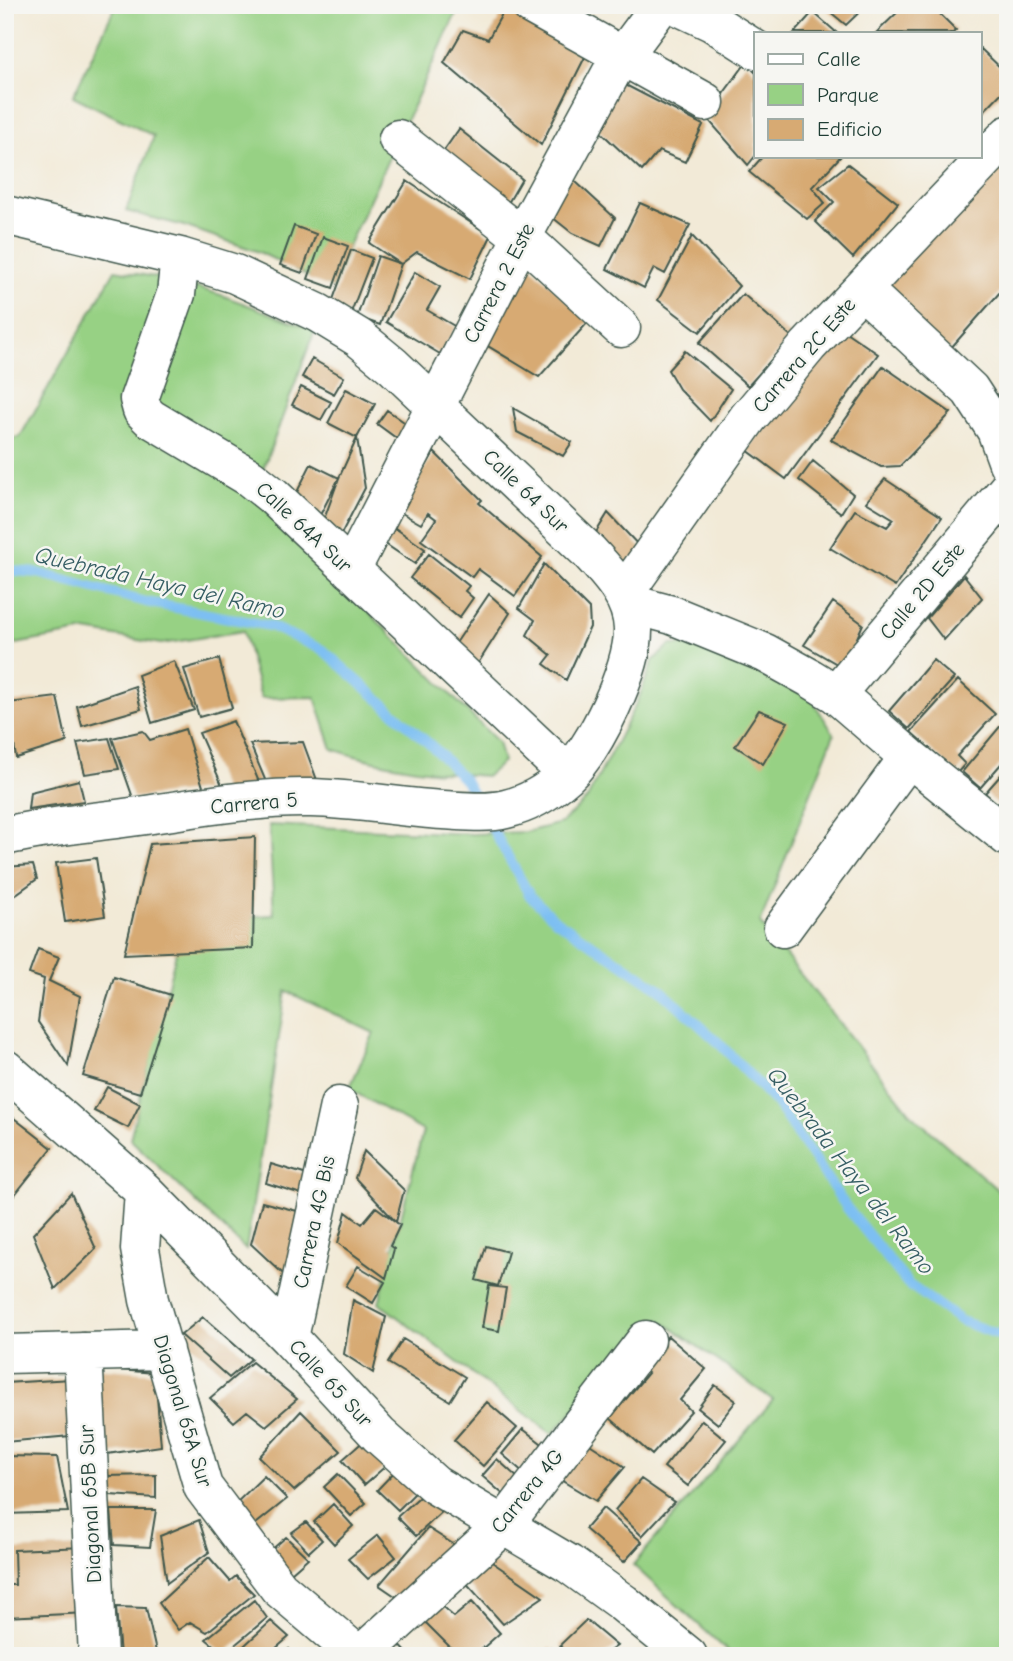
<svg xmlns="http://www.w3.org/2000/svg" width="1013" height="1661" font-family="'Comic Neue',sans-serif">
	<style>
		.green { fill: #97d184; stroke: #5b875c; stroke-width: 2 }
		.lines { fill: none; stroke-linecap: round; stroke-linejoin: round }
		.stream { stroke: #7dbff2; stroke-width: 10 }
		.building { fill: #d7aa73 }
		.minor-casing { stroke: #3f574c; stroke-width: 41 }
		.minor { stroke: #fff; stroke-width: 38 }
		.labels { text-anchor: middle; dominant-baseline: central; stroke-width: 5; stroke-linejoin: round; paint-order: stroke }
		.street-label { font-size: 21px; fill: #1f3d34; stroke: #f6f6f2 }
		.water-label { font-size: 23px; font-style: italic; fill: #365e64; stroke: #f6f6f2 }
	</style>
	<rect width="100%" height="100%" fill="#f6f6f2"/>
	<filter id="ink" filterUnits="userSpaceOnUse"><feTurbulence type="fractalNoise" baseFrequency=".0143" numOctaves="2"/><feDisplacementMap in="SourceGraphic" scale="14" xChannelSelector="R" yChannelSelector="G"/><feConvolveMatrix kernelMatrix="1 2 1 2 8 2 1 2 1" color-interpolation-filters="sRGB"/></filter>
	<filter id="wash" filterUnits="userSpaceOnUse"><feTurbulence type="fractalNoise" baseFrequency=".00686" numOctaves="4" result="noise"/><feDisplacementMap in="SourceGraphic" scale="28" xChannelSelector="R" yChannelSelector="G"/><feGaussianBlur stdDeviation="1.57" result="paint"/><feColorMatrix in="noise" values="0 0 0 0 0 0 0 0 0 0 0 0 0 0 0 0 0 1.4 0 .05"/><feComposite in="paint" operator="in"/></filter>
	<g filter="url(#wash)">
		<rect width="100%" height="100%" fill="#f2ead7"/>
		<!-- green -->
		<path class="green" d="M116 5H460L348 246 333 288 259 252 184 226 126 211 154 136 73 96Z
			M115 270 172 280 221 295 315 330 253 496 498 742 503 762 487 776C431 772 386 767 332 749L315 697 261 698 243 631 161 644 86 631 5 646V440L20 437Z
			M670 645H689L718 651 807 692 834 734 760 923 912 1115 1008 1199V1656H733L633 1565 773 1400 659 1319 552 1434 379 1303 423 1131 349 1089 374 1033 286 991 246 1250 130 1139 184 920 274 915 269 825 472 834 526 832 561 823 587 799 638 700 653 661Z"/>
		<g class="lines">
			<!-- stream -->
			<path class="stream" d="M5 570 38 573 146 602 270 626 323 650 435 749 466 782 477 802
				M487 819 530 896 557 921 660 989 718 1042 776 1103 847 1208 908 1284 961 1321 1008 1338"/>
		</g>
		<g id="blocks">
			<!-- building -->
			<path class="building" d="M507 5H521L588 51 541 145 444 63 463 30 488 39Z
				M822 5H867L846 25Z
				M905 5H931L956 30 953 33H876Z
				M813 12 837 33H794Z
				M980 48 1008 75V86L980 115Z
				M746 63 756 73V155L748 165 706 117Z
				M612 78 703 125 685 162 659 151 642 171 590 122Z
				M459 129 522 179 504 210 436 162Z
				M763 156H841L812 187 825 203 807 219 749 172Z
				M995 163 1008 174V283L943 357 880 293Z
				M848 164 898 203 853 258 815 221 834 202 819 187Z
				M563 170 615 218 601 246 572 233 542 209Z
				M407 181 491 236 470 279 417 252 401 264 369 243Z
				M640 203 690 225 665 274 654 268 644 288 607 269Z
				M294 226 316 234 302 273 280 265Z
				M692 236 739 286 700 332 658 300Z
				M323 237 348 246 333 288 308 279Z
				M351 250 372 258 350 315 330 308Z
				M515 252 589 321 539 377 473 337Z
				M378 256 401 264 380 325 357 317Z
				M415 272 440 287 427 310 456 327 440 354 386 322Z
				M743 294 792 337 748 386 699 343Z
				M843 330 878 354 786 479 747 450Z
				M685 351 731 389 710 421 679 389 668 370Z
				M312 359 344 377 334 394 302 377Z
				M883 366 951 413 900 466 881 467 831 440Z
				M301 387 331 402 321 420 292 405Z
				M346 389 375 404 357 438 328 423Z
				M513 408 572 442 563 456 517 432Z
				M387 410 414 429 403 443 377 424Z
				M357 438 365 488 338 540 322 525 339 478 316 523 293 500 311 464 339 478Z
				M434 452 482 500 479 503 542 557 515 596 478 569 472 577 421 540 436 519 428 513 421 524 400 512Z
				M813 461 853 494 841 513 799 480Z
				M885 479 942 517 895 587 830 548 855 510 887 527 894 519 866 502Z
				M608 513 659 567 645 608 581 557Z
				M395 528 425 549 415 564 384 543Z
				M429 554 469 586 465 591 473 598 459 618 410 578Z
				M544 564 589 609 590 627 566 680 544 664 551 655 527 635 535 620 519 608Z
				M964 575 982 598 944 640 927 618Z
				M489 594 510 613 477 665 454 646Z
				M833 602 863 624 844 668 804 645Z
				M219 659 232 708 199 717 184 669Z
				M933 660 954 678 909 729 889 711Z
				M174 661 194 710 152 723 138 675Z
				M958 680 995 714 957 756 965 764 957 773 911 732Z
				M135 686 141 709 82 726 77 706Z
				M57 697 67 742 16 758 8 703Z
				M759 710 788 722 763 764 735 746Z
				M1008 717V756L980 788 962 772Z
				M233 721 259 782 226 794 199 733Z
				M185 729 204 790 133 798 112 738 143 731 150 740Z
				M109 738 119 769 85 774 77 743Z
				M303 742 317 780 266 782 250 744Z
				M1008 767V813L985 793Z
				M79 780 84 801 28 809 30 792Z
				M255 837 253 948 124 954 150 844Z
				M96 858 105 916 65 922 56 863Z
				M33 865 37 879 5 902V867Z
				M38 949 59 957 49 981 80 996 68 1066 38 1022 44 979 29 974Z
				M114 977 171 995 140 1093 83 1076Z
				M107 1087 140 1104 128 1128 94 1111Z
				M5 1111 52 1148 5 1207Z
				M364 1151 404 1190 396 1222 355 1178Z
				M271 1164 317 1178 311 1197 266 1183Z
				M71 1193 96 1249 55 1289 33 1234Z
				M262 1202 313 1215 295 1285 251 1244Z
				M376 1207 400 1225 390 1246 394 1249 386 1278 338 1243 346 1212 362 1224Z
				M486 1246 508 1252 498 1286 476 1280Z
				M358 1266 385 1282 373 1303 346 1286Z
				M489 1286 506 1288 499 1331 482 1328Z
				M353 1300 386 1317 373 1373 344 1354Z
				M203 1317 251 1359 229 1378 181 1335Z
				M668 1336 706 1369 680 1400 691 1411 652 1455 610 1418 648 1373 641 1367Z
				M403 1339 465 1377 450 1401 388 1363Z
				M252 1362 297 1399 266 1426 247 1411 234 1422 210 1398Z
				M95 1368 155 1373 161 1446 100 1455Z
				M71 1379 70 1436 5 1442V1383Z
				M715 1385 736 1401 718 1424 698 1408Z
				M487 1402 517 1428 483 1466 454 1440Z
				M301 1411 341 1451 294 1491 259 1457Z
				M702 1420 726 1440 688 1486 664 1467Z
				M523 1429 546 1447 524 1473 502 1454Z
				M366 1439 388 1464 364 1485 342 1460Z
				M588 1443 625 1467 596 1501 559 1479Z
				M5 1456 57 1457 68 1512 5 1514Z
				M497 1459 519 1479 504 1495 482 1476Z
				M400 1466 421 1487 398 1510 377 1490Z
				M338 1474 366 1503 351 1516 324 1487Z
				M156 1475V1498L110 1495 105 1476Z
				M264 1476 287 1499 252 1527 235 1504Z
				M641 1479 674 1502 642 1536 615 1510Z
				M426 1491 444 1510 416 1536 397 1517Z
				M333 1504 353 1526 334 1544 314 1522Z
				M603 1508 642 1542 624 1562 585 1529Z
				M111 1510H156L150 1547 114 1545Z
				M199 1520 209 1552 167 1583 160 1536Z
				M306 1522 322 1540 309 1552 291 1533Z
				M428 1528 456 1546 401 1600 379 1585Z
				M378 1535 396 1557 368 1579 348 1559Z
				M286 1537 308 1558 283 1580 263 1557Z
				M84 1547 88 1613 5 1617V1585H15L14 1550Z
				M209 1557 230 1581 236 1576 254 1594 207 1632 190 1622 178 1630 159 1603Z
				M486 1558 543 1597 503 1624 461 1577Z
				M254 1600 267 1618 224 1654 206 1639Z
				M436 1601 454 1617 472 1602 500 1633 474 1656H459L418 1615Z
				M116 1607 146 1608 157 1656H120Z
				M586 1620 617 1646 602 1656H570L560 1645Z
				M271 1621 289 1637 267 1656H233Z
				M392 1637 410 1656H374Z
				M550 1648 557 1656H540Z
				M289 1649 295 1656H281Z"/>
		</g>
	</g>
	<g filter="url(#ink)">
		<use href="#blocks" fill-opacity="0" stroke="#3f574c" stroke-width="2"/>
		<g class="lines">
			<!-- minor casing -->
			<g class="minor-casing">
				<path id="minor" d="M531 5 705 102
					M676 5 712 22 756 50
					M398 139 522 237 621 328
					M5 215 180 257 235 274 318 313 359 338 393 366 589 552C609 574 632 597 633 629 634 668 595 749 566 776 549 791 528 804 506 809 486 814 463 811 443 810 399 807 355 799 311 798 251 797 190 809 131 817 90 823 46 826 5 836
					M180 257 176 294 139 399 142 410 150 418 249 477 273 496 568 774
					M862 289 970 390 996 430 1008 463
					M351 570 522 237 614 68 661 5
					M623 595 748 418 808 346 1008 135
					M627 603 672 615 765 653 810 678 836 694 909 757 1008 837
					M836 694 1008 489
					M783 928 909 757
					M5 1069 144 1191 289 1338 379 1435 435 1485 569 1564 623 1603 688 1656
					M144 1191 140 1249 149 1300 203 1487 279 1588 359 1656
					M289 1338 339 1106
					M83 1352 98 1656
					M5 1354 164 1350
					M360 1656 504 1525 646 1340"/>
			</g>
			<!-- minor -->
			<use href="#minor" class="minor"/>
		</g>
	</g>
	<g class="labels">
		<!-- street labels -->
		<g class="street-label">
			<text transform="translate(499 283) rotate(-63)">Carrera 2 Este</text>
			<text transform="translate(804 355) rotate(-49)">Carrera 2C Este</text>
			<text transform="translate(526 491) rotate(44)">Calle 64 Sur</text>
			<text transform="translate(304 527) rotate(43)">Calle 64A Sur</text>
			<text transform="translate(922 591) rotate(-50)">Calle 2D Este</text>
			<text transform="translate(254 803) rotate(-5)">Carrera 5</text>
			<text transform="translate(314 1222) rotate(-78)">Carrera 4G Bis</text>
			<text transform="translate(331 1383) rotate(47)">Calle 65 Sur</text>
			<text transform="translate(183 1411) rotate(73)">Diagonal 65A Sur</text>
			<text transform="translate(527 1491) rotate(-51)">Carrera 4G</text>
			<text transform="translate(90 1504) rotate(-93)">Diagonal 65B Sur</text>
		</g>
		<!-- water labels -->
		<g class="water-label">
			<text transform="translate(160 583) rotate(13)">Quebrada Haya del Ramo</text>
			<text transform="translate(851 1171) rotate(52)">Quebrada Haya del Ramo</text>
		</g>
	</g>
	<!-- margin -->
	<rect width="1013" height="1661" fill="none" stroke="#f6f6f2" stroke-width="28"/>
	<!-- legend -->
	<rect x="754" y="32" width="228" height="126" fill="#f6f6f2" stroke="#a0aca6" stroke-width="2"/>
	<rect x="768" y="54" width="35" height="10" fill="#ffffff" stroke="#a0aca6" stroke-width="2"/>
	<text x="817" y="66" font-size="21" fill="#1f3d34">Calle</text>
	<rect x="768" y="84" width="35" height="21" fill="#97d184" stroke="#a0aca6" stroke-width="2"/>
	<text x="817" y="102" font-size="21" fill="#1f3d34">Parque</text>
	<rect x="768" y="119" width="35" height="21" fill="#d7aa73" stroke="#a0aca6" stroke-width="2"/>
	<text x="817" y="136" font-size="21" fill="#1f3d34">Edificio</text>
</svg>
